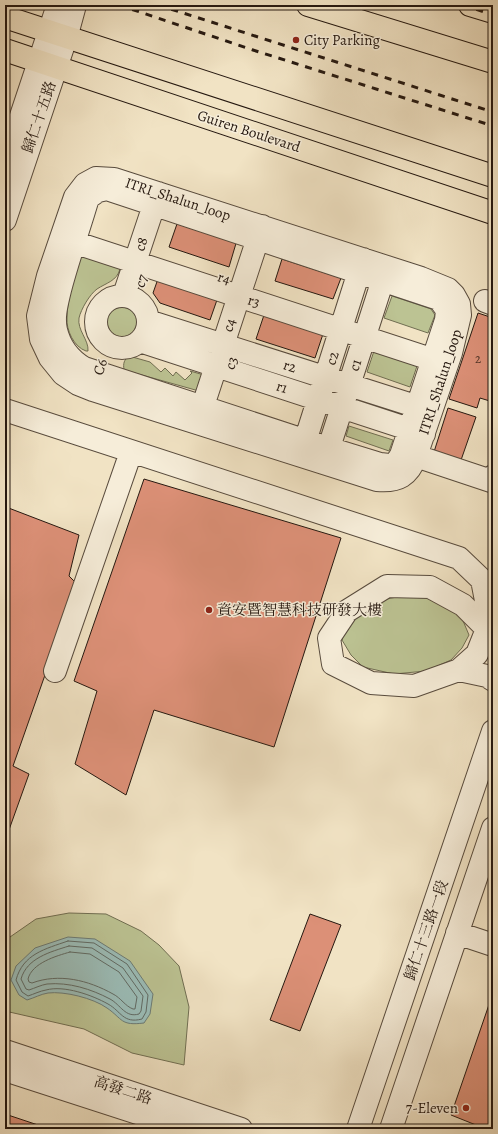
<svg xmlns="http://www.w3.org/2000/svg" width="498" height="1134" font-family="Alegreya,'Noto Serif TC',serif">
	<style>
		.green { fill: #bcc393; stroke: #706e52 }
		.water { fill: #9bbdb8; stroke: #6c7b75 }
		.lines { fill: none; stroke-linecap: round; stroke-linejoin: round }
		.shore { stroke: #606a64; stroke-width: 1 }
		.building { fill: #dc9077; stroke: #251810 }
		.minor-casing { stroke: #584b3d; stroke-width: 24 }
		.major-casing { stroke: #251810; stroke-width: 24 }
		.minor { stroke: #f6edd9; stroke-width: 22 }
		.major { stroke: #f1e3c4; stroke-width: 22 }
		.rail { stroke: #251810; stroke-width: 3; stroke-dasharray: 7 7; stroke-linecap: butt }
		.poi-dot { fill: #8f2418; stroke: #f6edd9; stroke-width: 1.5 }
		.labels { text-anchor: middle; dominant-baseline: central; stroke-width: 3; stroke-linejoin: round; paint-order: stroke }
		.number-label { font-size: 13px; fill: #53362a }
		.poi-label { font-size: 15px; fill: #251810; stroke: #f6edd9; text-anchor: start }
		.street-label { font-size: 15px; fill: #251810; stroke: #f6edd9 }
	</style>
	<rect width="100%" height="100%" fill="#f1e3c4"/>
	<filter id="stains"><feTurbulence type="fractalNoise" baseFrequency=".005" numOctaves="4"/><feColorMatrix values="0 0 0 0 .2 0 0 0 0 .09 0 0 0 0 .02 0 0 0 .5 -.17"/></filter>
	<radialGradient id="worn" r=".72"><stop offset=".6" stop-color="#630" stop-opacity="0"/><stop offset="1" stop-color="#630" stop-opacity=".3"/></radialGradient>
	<!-- green -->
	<path class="green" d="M82 255 119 267 120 269C117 281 106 283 97 289 90 294 81 309 79 318 77 330 89 340 88 351H86C74 347 66 330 67 318 67 298 75 277 80 257Z
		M392 296 431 309 435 315 428 333 384 318Z
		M107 322a15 15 0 1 1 30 0a15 15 0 1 1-30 0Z
		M374 351 417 366 410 387 367 372Z
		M129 356 150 362 161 372 165 368 173 376 176 372 185 380 192 373 190 371 204 375 199 391 124 370C123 363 124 360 129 356Z
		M349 426 393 440 389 451 346 436Z
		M413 594 441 602 461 616 469 635 462 648 451 660 426 671 394 674 363 667 351 655 342 640 346 625 381 600Z
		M69 913 106 914 141 931 159 945 179 966 189 1007 184 1065 132 1053 84 1029 5 1011V942L10 937 36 919Z"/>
	<!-- water -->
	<path class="water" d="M68 937 95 939 130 961 153 994 150 1014 144 1023C120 1026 123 1019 107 1008 93 998 64 991 48 993 41 994 34 998 27 1000L19 995 11 980 16 966 35 948Z"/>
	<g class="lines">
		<!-- shore -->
		<path class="shore" d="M68 941 94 943 127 964 148 995 146 1012 142 1019C123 1024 121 1011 108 1004 92 995 64 985 46 990 40 991 34 994 28 996L22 992 16 980C23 954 45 949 68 941Z
			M69 946 92 948 123 968 143 996 141 1011 139 1014C125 1018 121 1005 110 999 91 989 69 982 47 984 41 985 35 988 29 990L26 989 21 979C27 958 50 952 69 946Z
			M70 952 90 954 119 972 137 997 135 1009H133C125 1006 121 998 113 994 88 980 59 973 32 983L29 982 28 979C32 963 56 956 70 952Z"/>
	</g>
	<!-- building -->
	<path class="building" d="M178 221 237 240 229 267 169 247Z
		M282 259 341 278 333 299 275 281Z
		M159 276 218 297 210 320 160 303 153 293Z
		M265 312 324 331 315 358 256 339Z
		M478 313 493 318V402L480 398 477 408 449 399Z
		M448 408 476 417 460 463 433 455Z
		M144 479 341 538 274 747 154 710 126 795 75 764 97 691 74 681Z
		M6 507 79 535 69 576 77 584 13 766 29 774 5 841V510Z
		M310 914 341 925 300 1031 270 1020Z
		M493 993V1129H486L451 1115Z
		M5 1114 50 1129H5Z"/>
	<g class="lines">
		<!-- minor casing -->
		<g class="minor-casing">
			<path id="minor" d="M5 164 58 5
				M96 178 114 179 421 278 448 289 454 295 459 304 460 315 451 353 416 456C409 476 398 482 377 480L93 390 78 384 63 374 50 358 41 339 38 316 48 276 75 197 85 184Z
				M107 189 439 299 447 310 446 320 401 455 396 463 389 465 380 464 328 448 84 368C69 359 60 347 56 330 53 316 57 303 60 290 68 259 79 229 88 198L98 191Z
				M5 220 66 38 75 5
				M61 238 446 364
				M124 295 158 193
				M96 322a26 26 0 1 1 52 0a26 26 0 1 1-52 0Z
				M485 301 493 304
				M148 321 431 411
				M140 341 424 434
				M5 410 459 558 482 580 488 611 487 629 477 654 459 670 414 686 371 683 333 664 329 638 347 611 387 586 430 587 463 605 487 629 493 631
				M198 421 262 226
				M301 454 363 259
				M416 456 491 481 493 476
				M324 463 387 267
				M459 670 487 676 493 680
				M55 671 131 452
				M457 933 493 945
				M5 1051 241 1129
				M5 1070 187 1129
				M358 1129 493 731
				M391 1129 493 828"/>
		</g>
		<!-- major casing -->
		<g class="major-casing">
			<path id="major" d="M308 5 493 62
				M470 5 493 12
				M5 17 493 176
				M5 50 493 213"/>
		</g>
		<!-- minor -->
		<use href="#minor" class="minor"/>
		<!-- major -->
		<use href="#major" class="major"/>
		<!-- rail -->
		<path class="rail" d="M119 5 253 50 493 126
			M158 5 493 112
			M463 5 493 15"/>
	</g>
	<!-- markers -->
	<g class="poi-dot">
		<circle cx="296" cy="40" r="4"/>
		<circle cx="209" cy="610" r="4"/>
		<circle cx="466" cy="1108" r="4"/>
	</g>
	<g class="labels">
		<!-- number labels -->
		<g class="number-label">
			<text x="478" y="358">2</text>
		</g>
		<!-- poi labels -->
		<g class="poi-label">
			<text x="304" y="40">City Parking</text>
			<text x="217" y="610">資安暨智慧科技研發大樓</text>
			<text x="458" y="1108" text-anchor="end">7-Eleven</text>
		</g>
		<!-- street labels -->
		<g class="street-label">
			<text transform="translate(39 117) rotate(-71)">歸仁十五路</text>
			<text transform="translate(249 131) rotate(18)">Guiren Boulevard</text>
			<text transform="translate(178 199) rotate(18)">ITRI_Shalun_loop</text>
			<text transform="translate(141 244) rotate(-72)">c8</text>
			<text transform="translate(224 278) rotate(18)">r4</text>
			<text transform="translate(141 281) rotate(-71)">c7</text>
			<text transform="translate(254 301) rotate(17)">r3</text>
			<text transform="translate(229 325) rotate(-72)">c4</text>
			<text transform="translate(332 358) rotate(-72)">c2</text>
			<text transform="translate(231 363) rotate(-71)">c3</text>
			<text transform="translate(355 365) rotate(-72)">c1</text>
			<text transform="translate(290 366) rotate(18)">r2</text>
			<text transform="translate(100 367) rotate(-72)">C6</text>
			<text transform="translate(440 382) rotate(-72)">ITRI_Shalun_loop</text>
			<text transform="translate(282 387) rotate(18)">r1</text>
			<text transform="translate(426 930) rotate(-71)">歸仁十三路一段</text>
			<text transform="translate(123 1090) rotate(18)">高發二路</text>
		</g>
	</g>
	<!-- margin -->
	<rect width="498" height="1134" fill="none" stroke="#f1e3c4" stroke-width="20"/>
	<rect x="6" y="6" width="486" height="1122" fill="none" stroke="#251810" stroke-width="2"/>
	<rect x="10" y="10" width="478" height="1114" fill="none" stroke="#251810"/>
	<rect width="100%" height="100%" filter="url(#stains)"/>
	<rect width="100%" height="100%" fill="url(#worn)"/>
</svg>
